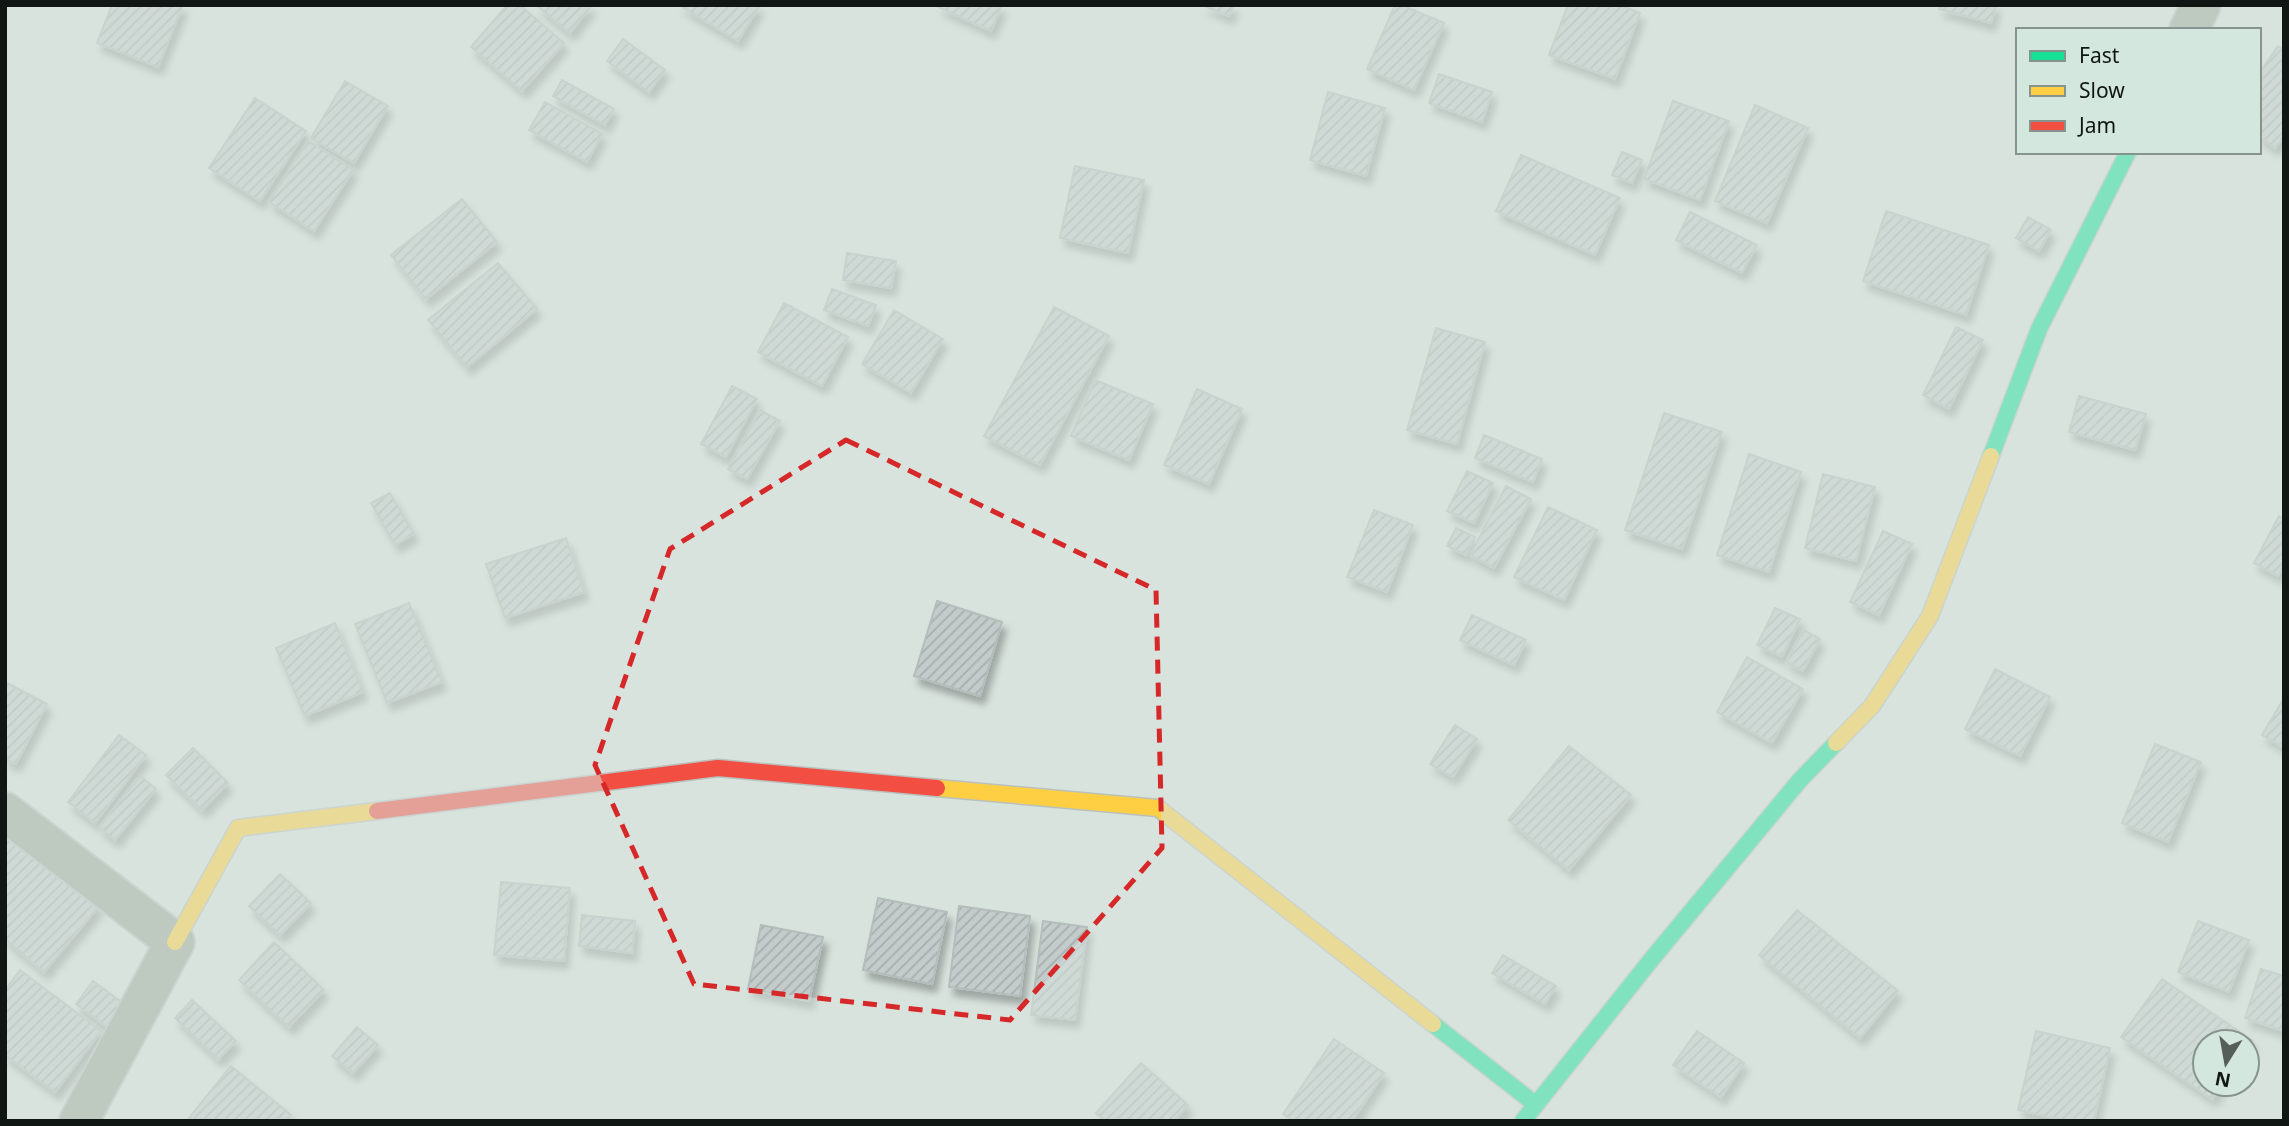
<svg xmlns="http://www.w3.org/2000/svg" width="2289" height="1126" font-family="'Noto Sans',sans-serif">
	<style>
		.building { fill: url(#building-hatch); stroke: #b4bdbb; stroke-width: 2; filter: url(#shadow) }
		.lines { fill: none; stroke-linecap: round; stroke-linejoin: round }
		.street-casing { stroke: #b9c1be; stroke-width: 42 }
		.fast-casing { stroke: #b9c1be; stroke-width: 19 }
		.slow-casing { stroke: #b9c1be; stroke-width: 19 }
		.jam-casing { stroke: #b9c1be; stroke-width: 19 }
		.street { stroke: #9ea89c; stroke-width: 38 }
		.fast { stroke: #16e098; stroke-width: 16 }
		.slow { stroke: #ffcf43; stroke-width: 16 }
		.jam { stroke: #f24e42; stroke-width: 16 }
		.marked { fill: none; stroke: #d62828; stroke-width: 5; stroke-dasharray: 14 9; stroke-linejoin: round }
	</style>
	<defs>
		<pattern id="building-hatch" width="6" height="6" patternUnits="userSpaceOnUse" patternTransform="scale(1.75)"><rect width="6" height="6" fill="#c3ccca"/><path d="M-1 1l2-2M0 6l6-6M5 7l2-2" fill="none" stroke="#a6aead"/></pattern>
		<filter id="shadow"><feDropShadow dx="4.5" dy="8" stdDeviation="3.5" flood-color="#0004"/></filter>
	</defs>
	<rect width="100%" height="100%" fill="#d8e3de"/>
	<!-- building -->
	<path class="building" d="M112 5H183L158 67 97 43Z
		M507 5H520L564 43 522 91 471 47Z
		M536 5H592L570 33Z
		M679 5H760L738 41Z
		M939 5H1002L991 31 938 7Z
		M1202 5H1234L1229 16Z
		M1395 5H1402L1444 23 1414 90 1367 69Z
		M1568 5H1620L1640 13 1615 79 1549 55Z
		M1940 5H1996L1991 23 1939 9Z
		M623 39 665 70 649 92 607 61Z
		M2278 46 2284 50V136L2275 148 2259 137V73Z
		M1439 74 1492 92 1482 122 1429 103Z
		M562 80 614 109 605 125 553 96Z
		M345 81 388 106 354 163 311 138Z
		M1328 92 1385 108 1366 176 1310 160Z
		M255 98 306 131 260 201 209 168Z
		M1673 101 1729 121 1700 200 1644 179Z
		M545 102 602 134 587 162 529 130Z
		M1755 105 1808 128 1767 223 1715 201Z
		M308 141 353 170 314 231 269 202Z
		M1622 152 1642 160 1632 183 1612 175Z
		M1521 155 1620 198 1595 255 1496 211Z
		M1075 166 1144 180 1128 253 1060 238Z
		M462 199 497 242 426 299 391 255Z
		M1886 211 1989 245 1966 315 1863 281Z
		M1690 212 1757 245 1742 273 1676 240Z
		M2028 217 2051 230 2039 251 2016 238Z
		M847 253 896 261 891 288 843 280Z
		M498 263 537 309 467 367 428 320Z
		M832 289 876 305 868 326 824 310Z
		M784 303 848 337 822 386 758 352Z
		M1054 307 1109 336 1040 465 984 436Z
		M894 310 943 339 911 393 862 364Z
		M1956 327 1983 340 1949 409 1923 395Z
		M1436 328 1485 342 1457 444 1407 430Z
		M1095 380 1153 404 1129 460 1071 436Z
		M732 386 757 399 726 457 701 444Z
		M1197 389 1242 409 1209 484 1164 465Z
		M2079 396 2146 414 2135 450 2069 432Z
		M760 410 780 421 747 479 728 469Z
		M1664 413 1722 432 1682 549 1625 530Z
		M1484 435 1542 459 1533 482 1475 458Z
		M1749 454 1801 472 1769 572 1717 555Z
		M1467 471 1493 483 1474 523 1447 511Z
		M1823 474 1875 487 1856 561 1805 548Z
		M1506 486 1531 499 1494 568 1470 555Z
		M390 493 414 534 395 545 371 503Z
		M1548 507 1597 530 1564 600 1514 577Z
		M1374 510 1413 525 1387 592 1347 577Z
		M2279 516 2284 519V565L2278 576 2254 563Z
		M1456 528 1475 537 1466 555 1447 546Z
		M1883 531 1912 544 1879 615 1850 602Z
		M566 538 584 592 505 618 486 564Z
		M937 601 1002 622 980 696 914 676Z
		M409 603 442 682 387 703 355 624Z
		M1775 608 1800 619 1782 657 1757 645Z
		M1472 615 1526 640 1514 665 1460 640Z
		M335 623 363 692 305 716 276 648Z
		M1804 630 1820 639 1803 671 1786 662Z
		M1747 657 1803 689 1772 743 1717 712Z
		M1995 669 2050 697 2020 756 1965 729Z
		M5 682 47 704 16 764 5 759Z
		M2284 698V748L2262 735Z
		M1455 725 1477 739 1453 777 1430 764Z
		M119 735 146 755 95 823 68 802Z
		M2155 744 2201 762 2168 842 2122 823Z
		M1569 746 1631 795 1569 870 1508 820Z
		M193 748 228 783 202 810 166 775Z
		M140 776 156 789 115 840 99 827Z
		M5 833 99 906 44 972 5 939Z
		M280 874 311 903 280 935 249 906Z
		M501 882 570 888 564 961 494 955Z
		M878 898 947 912 932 984 863 970Z
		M959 906 1030 916 1020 996 949 987Z
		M1797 910 1898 991 1860 1038 1759 955Z
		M582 915 635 921 632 953 579 946Z
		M1043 921 1087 927 1075 1020 1031 1015Z
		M2198 921 2249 940 2229 992 2178 972Z
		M761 925 823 937 809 1001 748 989Z
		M274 942 324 990 289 1027 239 980Z
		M1503 955 1556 986 1545 1004 1492 973Z
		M2261 969 2284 976V1031L2245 1018Z
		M20 970 101 1031 55 1092 5 1055V990Z
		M2162 979 2253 1041 2247 1049V1042H2205V1084H2223L2212 1099 2121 1037Z
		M93 981 124 1004 107 1027 76 1004Z
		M192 1000 236 1041 218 1059 175 1018Z
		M357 1027 378 1045 353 1073 332 1056Z
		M1697 1031 1744 1063 1721 1097 1673 1065Z
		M2036 1031 2110 1048 2094 1121H2068L2018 1110Z
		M1334 1039 1384 1073 1352 1121H1293L1283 1114Z
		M1141 1063 1188 1105 1174 1121H1105L1096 1113Z
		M231 1066 291 1115 286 1121 188 1119Z"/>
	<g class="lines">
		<!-- street casing -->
		<g class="street-casing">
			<path id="street" d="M2189 30 2201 5
				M5 812 175 942 79 1121"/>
		</g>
		<!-- fast casing -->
		<g class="fast-casing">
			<path id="fast" d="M1991 456 2039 329 2128 152
				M1433 1024 1535 1104
				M1523 1121 1651 960 1800 780 1836 743"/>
		</g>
		<!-- slow casing -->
		<g class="slow-casing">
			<path id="slow" d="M1836 743 1872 706 1930 616 1991 456
				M937 788 1158 808 1433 1024
				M175 942 238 828 377 811"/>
		</g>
		<!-- jam casing -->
		<g class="jam-casing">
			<path id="jam" d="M377 811 718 768 937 788"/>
		</g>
		<!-- street -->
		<use href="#street" class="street"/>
		<!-- fast -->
		<use href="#fast" class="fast"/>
		<!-- slow -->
		<use href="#slow" class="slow"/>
		<!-- jam -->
		<use href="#jam" class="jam"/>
	</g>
	<!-- marked area -->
	<path d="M0 0H2289V1126H0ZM846 440 1156 590 1162 848 1010 1020 694 984 595 765 670 549Z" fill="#d8e3de" fill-opacity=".55" fill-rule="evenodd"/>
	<path class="marked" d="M846 440 1156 590 1162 848 1010 1020 694 984 595 765 670 549Z"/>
	<!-- border -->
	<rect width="2289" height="1126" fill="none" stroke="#101614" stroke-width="14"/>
	<!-- legend -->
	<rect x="2016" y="28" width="245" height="126" fill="#d4e7df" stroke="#86938e" stroke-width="2"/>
	<rect x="2030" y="51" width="35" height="10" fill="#16e098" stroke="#86938e" stroke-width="2"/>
	<text x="2079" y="63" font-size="21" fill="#101614">Fast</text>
	<rect x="2030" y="86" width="35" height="10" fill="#ffcf43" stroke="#86938e" stroke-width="2"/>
	<text x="2079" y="98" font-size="21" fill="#101614">Slow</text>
	<rect x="2030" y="121" width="35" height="10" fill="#f24e42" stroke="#86938e" stroke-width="2"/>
	<text x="2079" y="133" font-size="21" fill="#101614">Jam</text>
	<!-- north arrow -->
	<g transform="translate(2226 1063) rotate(191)"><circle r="33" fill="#d4e7df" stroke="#86938e" stroke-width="2"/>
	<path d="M0-5L12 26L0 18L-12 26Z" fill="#565e5b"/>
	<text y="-10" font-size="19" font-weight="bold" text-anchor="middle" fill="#101614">N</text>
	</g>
</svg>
